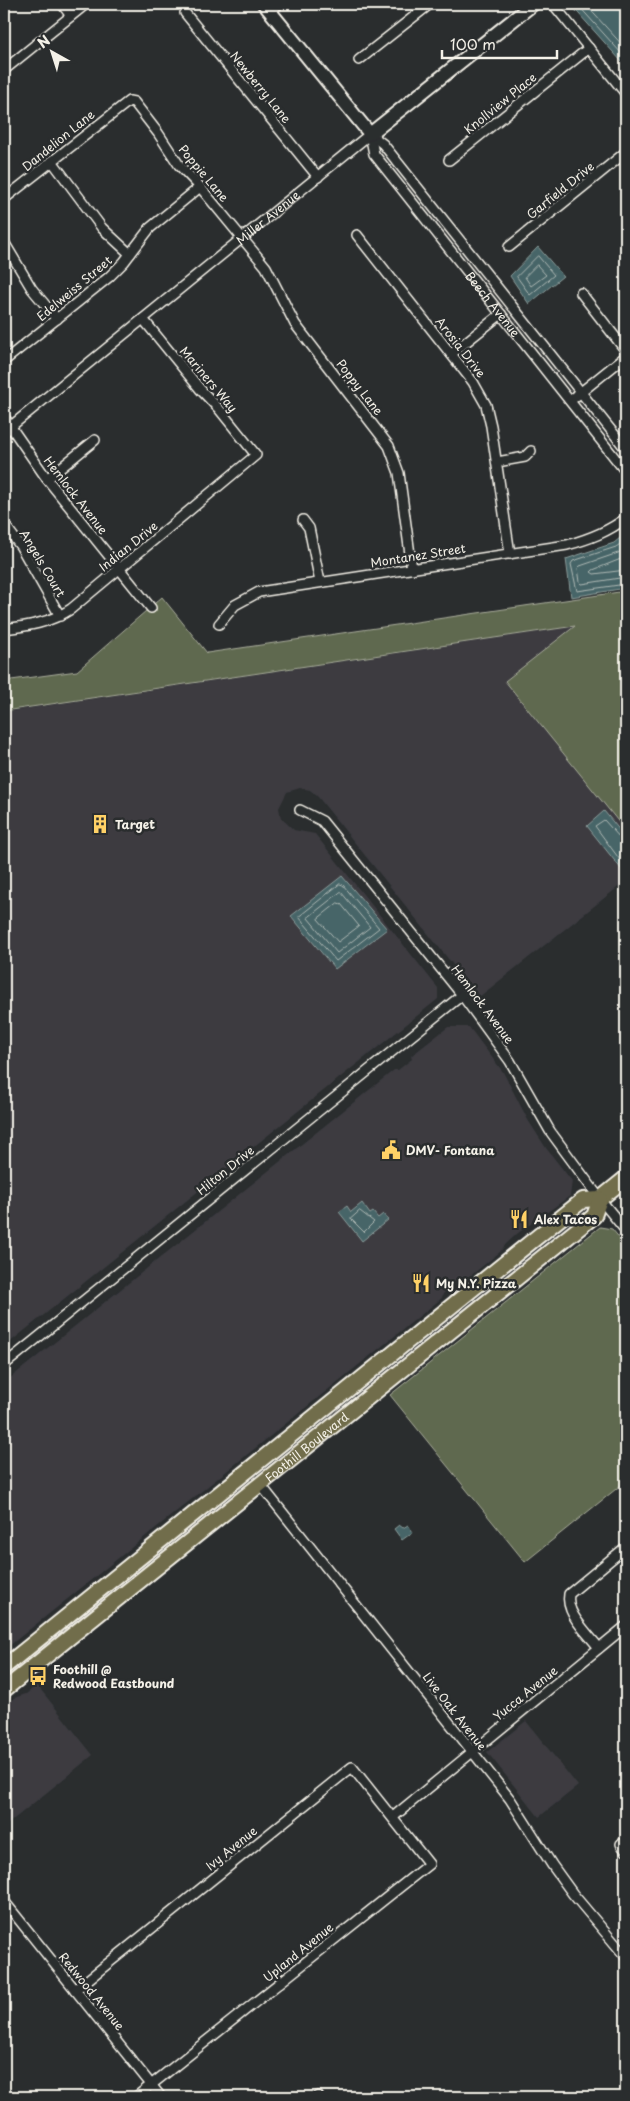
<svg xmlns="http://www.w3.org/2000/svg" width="630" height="2101" font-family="'Playpen Sans',sans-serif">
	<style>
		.built { fill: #3c3b41 }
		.green { fill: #5f6950; stroke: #aaad9c }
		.water { fill: #476568; stroke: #8c9d9b }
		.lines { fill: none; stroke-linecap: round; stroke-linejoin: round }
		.shore { stroke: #afb9b5; stroke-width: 1 }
		.street-casing { stroke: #f4f1e8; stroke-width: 12 }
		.secondary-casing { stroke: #f4f1e8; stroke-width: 16 }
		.primary-casing { stroke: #f4f1e8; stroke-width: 18 }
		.street { stroke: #2a2d2e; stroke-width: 9 }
		.secondary { stroke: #2a2d2e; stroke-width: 12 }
		.primary { stroke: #716d4b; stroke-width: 14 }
		.labels { text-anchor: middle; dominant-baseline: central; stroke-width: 5; stroke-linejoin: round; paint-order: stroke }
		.street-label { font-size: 12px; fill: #f4f1e8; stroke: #2a2d2e }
		.poi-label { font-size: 12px; font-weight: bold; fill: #f4f1e8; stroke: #2a2d2e; text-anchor: start }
	</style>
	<rect width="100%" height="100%" fill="#2a2d2e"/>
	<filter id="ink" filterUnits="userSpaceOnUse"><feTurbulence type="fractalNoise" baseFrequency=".02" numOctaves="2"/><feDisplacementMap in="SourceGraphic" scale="10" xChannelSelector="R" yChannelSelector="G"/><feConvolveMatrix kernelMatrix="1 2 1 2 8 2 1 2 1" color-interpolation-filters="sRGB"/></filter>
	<g filter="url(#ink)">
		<!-- built -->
		<path class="built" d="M577 626 506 681 626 831V881L479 997 318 797 310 790 300 788 287 792 279 808 281 818 294 830 315 834 438 988V999L4 1347V712Z
			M448 1027H469L503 1072 528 1120 546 1148 572 1181 570 1196 518 1233 506 1244 500 1252 458 1286 453 1285 443 1294 442 1298 4 1650V1383L394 1070H398L412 1059 411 1056Z
			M37 1685 93 1755 4 1827V1706L14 1698 26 1694Z
			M526 1721 578 1786 539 1817 487 1752Z"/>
		<!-- green -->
		<path class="green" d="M626 591V831L505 681 575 626 4 711V681L77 671 162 597 207 653Z
			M600 1227 612 1229 626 1246V1481L525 1562 390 1395Z"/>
		<!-- water -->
		<path class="water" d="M570 4H626V59L622 62Z
			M538 247 563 276 529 304 510 276Z
			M626 533V588L571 597 566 559 614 543Z
			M604 811 626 838V875L587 826Z
			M342 876 387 929 335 969 291 916Z
			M362 1203 370 1214 373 1212 378 1218 383 1214 388 1220 362 1241 339 1212 347 1206 351 1212Z
			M399 1525 403 1528 408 1525 413 1532 402 1540 394 1529Z"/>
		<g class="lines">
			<!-- shore -->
			<path class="shore" d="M577 4 622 54 626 55
				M585 4 626 49
				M538 256 554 275 530 295 517 277Z
				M537 265 546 275 531 286 525 277Z
				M626 540 616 547 573 561 571 564 577 591 626 584
				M626 548 618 553 580 566 578 568 580 582 582 584 626 577
				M626 557 593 570 591 572 594 574 626 570
				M626 841 621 839 604 820 595 826 626 868
				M340 884 343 885 379 928 336 961 299 917Z
				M341 892 370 927 337 953 308 918Z
				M338 903 341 904 359 926 338 942 318 919Z
				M360 1211 374 1222 364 1232 351 1219Z"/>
			<!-- street casing -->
			<g class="street-casing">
				<g id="street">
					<path d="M62 4 71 16"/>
					<path d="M553 4 626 94"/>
					<path d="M270 11 279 4"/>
					<path d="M185 13 318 177"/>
					<path d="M359 60 430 4"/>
					<path d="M4 70 86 4"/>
					<path id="s1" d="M370 134 374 154 626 472"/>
					<path d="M370 134 383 144 626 449"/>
					<path d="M449 160 589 48"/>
					<path d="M52 161 102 228 130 254"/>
					<path d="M4 199 129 101 134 102 158 133 179 165 200 187 266 267 295 324 389 446 399 473 412 569"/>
					<path d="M357 235 473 382 486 405 491 426 510 554"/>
					<path d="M4 242 32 289 57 319"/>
					<path d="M509 247 626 152"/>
					<path d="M581 293 626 351"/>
					<path d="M451 354 501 314"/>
					<path d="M4 361 109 277 124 262 150 228 200 187"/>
					<path d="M570 401 626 356"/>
					<path d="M4 417 47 479 151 608"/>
					<path id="s2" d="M4 432 370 134"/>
					<path d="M497 462 525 457 531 451"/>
					<path d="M47 479 95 440"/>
					<path d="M303 520 309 528 320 582"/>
					<path d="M4 524 21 547 60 616"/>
					<path d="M219 624 235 605 259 592 567 545C589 539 608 532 626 518"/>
					<path d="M4 629C28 626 50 623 71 609L256 455 219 409 200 389 143 319"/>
					<path d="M300 810 322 821 462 995 510 1061 550 1131 600 1199 626 1231"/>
					<path d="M4 1365 462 995"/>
					<path d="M260 1484 510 1799 552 1865 573 1894 626 1957"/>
					<path d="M599 1648C588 1633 565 1614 569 1594L626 1547"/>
					<path d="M393 1817 626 1626"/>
					<path d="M621 1844 626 1851"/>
					<path d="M4 1901 161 2097"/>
					<path d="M75 1990 352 1767 429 1864 136 2097"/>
					<path d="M316 2097 318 2096"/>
				</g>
			</g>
			<!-- secondary casing -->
			<g class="secondary-casing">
				<path id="secondary" d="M264 4 370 134 533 4"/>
			</g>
			<!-- primary casing -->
			<g class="primary-casing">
				<g id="primary">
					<path d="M4 1667 583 1200 600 1199 626 1178"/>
					<path id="s3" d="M4 1690 594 1216 600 1199"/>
				</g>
			</g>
			<!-- street -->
			<use href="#street" class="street"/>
			<!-- secondary -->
			<use href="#secondary" class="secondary"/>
			<!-- primary -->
			<use href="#primary" class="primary"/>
		</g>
	</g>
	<!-- icons -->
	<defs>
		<g id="building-bare" transform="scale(1.5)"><path d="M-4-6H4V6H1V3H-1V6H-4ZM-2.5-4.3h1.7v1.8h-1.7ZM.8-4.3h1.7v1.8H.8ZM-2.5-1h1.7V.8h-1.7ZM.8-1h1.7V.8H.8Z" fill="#ffd166" stroke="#2a2d2e" stroke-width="2.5" paint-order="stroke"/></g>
		<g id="civic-bare" transform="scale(1.5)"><path d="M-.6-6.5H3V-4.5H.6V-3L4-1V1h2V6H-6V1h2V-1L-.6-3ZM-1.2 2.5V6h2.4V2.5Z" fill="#ffd166" stroke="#2a2d2e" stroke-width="2.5" paint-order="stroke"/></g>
		<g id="restaurant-bare" transform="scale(1.5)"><path d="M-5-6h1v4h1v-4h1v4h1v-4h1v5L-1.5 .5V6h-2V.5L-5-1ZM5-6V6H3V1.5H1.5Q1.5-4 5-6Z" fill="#ffd166" stroke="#2a2d2e" stroke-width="2.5" paint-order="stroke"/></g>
		<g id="bus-bare" transform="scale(1.5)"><path d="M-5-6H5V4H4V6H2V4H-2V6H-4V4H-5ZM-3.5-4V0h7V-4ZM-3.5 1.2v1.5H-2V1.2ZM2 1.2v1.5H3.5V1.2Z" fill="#ffd166" stroke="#2a2d2e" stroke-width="2.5" paint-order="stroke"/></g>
	</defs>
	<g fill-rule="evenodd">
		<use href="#building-bare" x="100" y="824"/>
		<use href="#civic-bare" x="391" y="1150"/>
		<use href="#restaurant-bare" x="519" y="1219"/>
		<use href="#restaurant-bare" x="421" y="1283"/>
		<use href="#bus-bare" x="38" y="1676"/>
	</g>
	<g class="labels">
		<!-- street labels -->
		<g class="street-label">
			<text transform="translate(261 87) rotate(51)">Newberry Lane</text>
			<text transform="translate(500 103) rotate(-39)">Knollview Place</text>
			<text transform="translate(58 140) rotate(-39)">Dandelion Lane</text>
			<text transform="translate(204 173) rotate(50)">Poppie Lane</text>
			<text transform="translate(560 190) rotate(-39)">Garfield Drive</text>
			<text stroke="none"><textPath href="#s2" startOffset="340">Miller Avenue</textPath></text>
			<text transform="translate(74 288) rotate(-40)">Edelweiss Street</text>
			<text stroke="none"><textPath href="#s1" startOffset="212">Beech Avenue</textPath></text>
			<text transform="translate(461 347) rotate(52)">Arosia Drive</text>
			<text transform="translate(209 379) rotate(50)">Mariners Way</text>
			<text transform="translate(360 387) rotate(52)">Poppy Lane</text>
			<text transform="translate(76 495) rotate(52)">Hemlock Avenue</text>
			<text transform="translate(128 546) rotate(-39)">Indian Drive</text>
			<text transform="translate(418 555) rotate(-9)">Montanez Street</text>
			<text transform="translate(43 563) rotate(59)">Angels Court</text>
			<text transform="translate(483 1004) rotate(53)">Hemlock Avenue</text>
			<text transform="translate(225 1170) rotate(-39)">Hilton Drive</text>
			<text stroke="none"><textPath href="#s3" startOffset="388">Foothill Boulevard</textPath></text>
			<text transform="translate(525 1693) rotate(-39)">Yucca Avenue</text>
			<text transform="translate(455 1711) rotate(52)">Live Oak Avenue</text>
			<text transform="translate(231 1848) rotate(-39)">Ivy Avenue</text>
			<text transform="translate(298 1952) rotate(-39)">Upland Avenue</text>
			<text transform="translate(92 1991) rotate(51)">Redwood Avenue</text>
		</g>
		<!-- poi labels -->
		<g class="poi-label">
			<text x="115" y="824">Target</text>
			<text x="406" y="1150">DMV- Fontana</text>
			<text x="534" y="1219">Alex Tacos</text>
			<text x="436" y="1283">My N.Y. Pizza</text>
			<text x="53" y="1669">Foothill @<tspan x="53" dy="14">Redwood Eastbound</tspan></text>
		</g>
	</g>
	<!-- margin -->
	<rect width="630" height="2101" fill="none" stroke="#2a2d2e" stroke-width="20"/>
	<rect x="10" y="10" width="610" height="2081" fill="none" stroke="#f4f1e8" stroke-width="2" filter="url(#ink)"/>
	<!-- north arrow -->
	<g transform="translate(52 52) rotate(321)" stroke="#2a2d2e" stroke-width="4" paint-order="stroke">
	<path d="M0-4L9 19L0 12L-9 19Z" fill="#f4f1e8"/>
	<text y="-8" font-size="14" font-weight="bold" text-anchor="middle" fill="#f4f1e8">N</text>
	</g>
	<!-- scale -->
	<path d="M442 50v8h115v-8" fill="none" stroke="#f4f1e8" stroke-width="2.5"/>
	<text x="450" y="50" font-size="15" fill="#f4f1e8" stroke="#2a2d2e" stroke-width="4" paint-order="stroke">100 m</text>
</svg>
